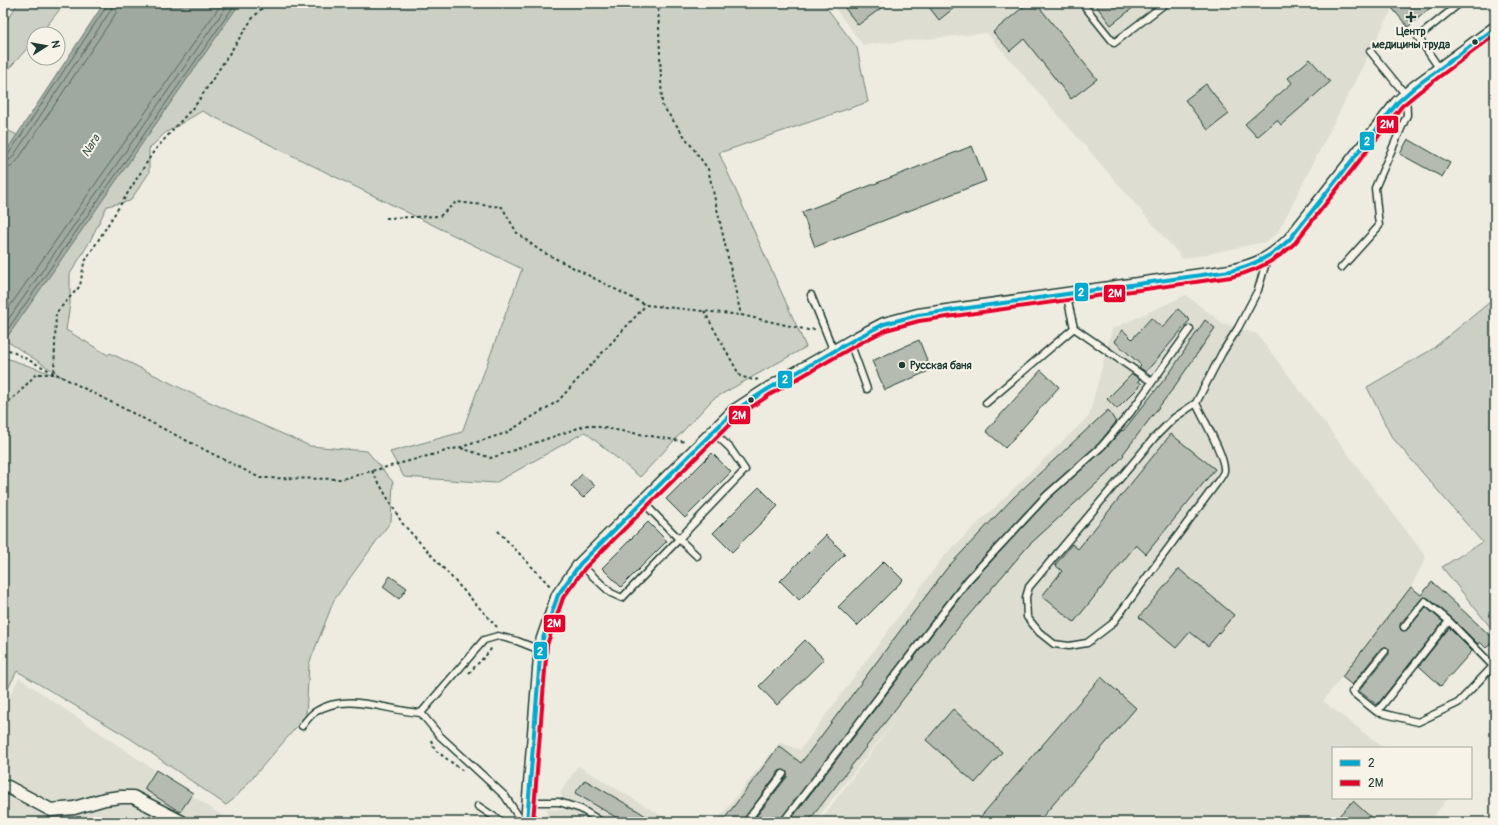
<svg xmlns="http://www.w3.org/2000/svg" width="1498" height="825" font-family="Pangolin,sans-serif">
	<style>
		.built { fill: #ddddd2 }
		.green { fill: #cccfc4; stroke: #76867c }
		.water { fill: #9fa99f; stroke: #6c7e74 }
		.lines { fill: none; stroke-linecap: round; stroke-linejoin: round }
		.shore { stroke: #52685f; stroke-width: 1 }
		.building { fill: #b5bbb0; stroke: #1f3d34 }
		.lane-casing { stroke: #1f3d34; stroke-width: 9 }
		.street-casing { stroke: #1f3d34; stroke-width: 15 }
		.path { stroke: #1f3d34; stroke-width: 2; stroke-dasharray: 3 3; stroke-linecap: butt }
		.lane { stroke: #f7f3e8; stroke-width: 6 }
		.street { stroke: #f7f3e8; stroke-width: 12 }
		.bus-1-casing { stroke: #f7f3e8; stroke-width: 7 }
		.bus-2-casing { stroke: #f7f3e8; stroke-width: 7 }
		.bus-1 { stroke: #00a9ce; stroke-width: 4 }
		.bus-2 { stroke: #e4002b; stroke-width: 4 }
		.poi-dot { fill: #1f3d34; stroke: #f7f3e8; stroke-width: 1.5 }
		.labels { text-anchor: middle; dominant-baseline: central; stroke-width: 4; stroke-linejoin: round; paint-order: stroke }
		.poi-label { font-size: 11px; font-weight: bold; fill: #1f3d34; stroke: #f7f3e8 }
		.water-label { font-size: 12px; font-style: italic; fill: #3f584f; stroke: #f7f3e8 }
		.line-badge { stroke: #f7f3e8; stroke-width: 1.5 }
		.badge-label { font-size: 11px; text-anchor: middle; font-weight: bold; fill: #fff }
	</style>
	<rect width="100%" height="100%" fill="#eeece1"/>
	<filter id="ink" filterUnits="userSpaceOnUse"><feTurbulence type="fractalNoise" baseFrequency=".025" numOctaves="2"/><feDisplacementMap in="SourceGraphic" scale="8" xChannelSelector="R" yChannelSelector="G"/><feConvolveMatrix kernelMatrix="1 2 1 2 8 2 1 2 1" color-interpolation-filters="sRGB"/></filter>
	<g filter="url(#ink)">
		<!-- built -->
		<path class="built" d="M831 3H1436L1408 27 1392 9 1278 232 1265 242 1183 259 987 33 863 45Z
			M1186 295 1222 323 1257 334 1426 557 1411 587 1323 701 1384 748H1333V798H1448L1429 822H819L901 713 814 822H716L780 742 800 750 943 557 1089 416 1112 329Z
			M19 678 231 822H3V709Z
			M578 766 672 822H546L547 809 571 810 560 793Z"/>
		<!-- green -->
		<path class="green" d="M18 3H65L40 34H34V41L3 75V27Z
			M240 3H823L857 48 868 102 719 153 806 347 713 399 640 477 585 432 495 483 404 477 390 452 462 432 522 269 202 111 165 133 149 149V173L130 201 107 206 89 243 70 274V304L66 330 108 355 110 353 203 399 310 446 367 451 393 482 391 521 334 600 309 664 306 716 235 798 226 805 131 739 17 671 3 698V357L64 378 5 340Z
			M3 128 17 135 3 156Z
			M1495 298V633L1442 567 1482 542 1391 436 1367 387 1431 350Z"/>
		<!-- water -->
		<path class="water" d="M104 3H240L3 343V156Z"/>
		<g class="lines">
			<!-- shore -->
			<path class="shore" d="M3 157 8 155 106 7 107 3
				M3 162 8 161 12 158 111 10 112 3
				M3 168 11 167 17 161 116 13 118 3
				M3 316 222 3
				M3 327 229 3
				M3 336 236 3"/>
		</g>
		<!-- building -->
		<path class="building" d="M841 3H888L858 25Z
			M926 3H960L939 20Z
			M1028 3H1036L1097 79 1071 99 1024 39 1010 51 993 32Z
			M1094 3H1139L1111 25Z
			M1398 3H1436L1408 27 1392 8Z
			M1310 59 1330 82 1281 125 1277 120 1257 137 1245 124 1292 83 1288 78Z
			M1206 84 1229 114 1208 130 1185 100Z
			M1408 139 1450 163 1442 177 1400 154Z
			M972 146 986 181 815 247 802 212Z
			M1178 309 1190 320 1146 372 1139 367 1141 365 1114 341 1123 330 1132 339 1151 318 1162 328Z
			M1205 320 1215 328 1172 390 1123 454 1124 455 1108 473 1029 545 962 623 808 822H789L971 583 1049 499 1105 449 1122 430 1123 431 1171 371Z
			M919 340 931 370 885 390 872 361Z
			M1041 370 1059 387 1005 448 986 431Z
			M1132 374 1140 379 1138 381 1142 384 1117 409 1107 399Z
			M1108 410 1116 422 1099 443 1043 493 965 577 779 822H752L787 777V772L783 770 779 771 742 822H722L779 746 801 763 947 568 1013 498Z
			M1171 434 1215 469 1146 554 1136 545 1074 622 1042 596 1062 571 1055 565 1072 544 1078 549Z
			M712 453 731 472 685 518 666 499Z
			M582 474 595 486 583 498 571 486Z
			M759 487 778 506 732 552 713 533Z
			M648 522 667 541 621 587 602 568Z
			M826 535 845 554 799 600 780 581Z
			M884 561 903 580 857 626 838 607Z
			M1179 569 1234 615 1208 646 1190 632 1176 648 1139 617Z
			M390 576 407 588 399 599 383 587Z
			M1432 582 1495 640 1486 648 1480 642 1478 644 1452 618 1428 598 1423 597 1400 624V627L1401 630 1404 631 1407 630 1426 607 1443 622 1377 705 1359 691 1389 654V650L1387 647H1384L1381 648 1352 685 1342 677 1411 587 1421 595Z
			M1449 628 1472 651 1441 686 1419 666Z
			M805 640 824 659 777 705 759 686Z
			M1101 677 1136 708 1038 822H976Z
			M953 709 1002 752 975 783 926 740Z
			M156 770 193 793 180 812 144 789Z
			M585 780 635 809 655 822H624L575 793Z
			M1353 801 1376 822H1333Z"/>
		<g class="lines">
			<!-- lane casing -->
			<g class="lane-casing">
				<path id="lane" d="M1082 3 1114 43 1166 3
					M1439 68 1418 37 1460 3
					M1341 268 1379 226 1375 188 1407 115 1406 95 1370 51
					M1066 293 1074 328 1152 382
					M811 295 834 352
					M850 342 867 389
					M986 403 1074 328
					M1196 403C1202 417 1226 457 1224 471 1223 475 1219 480 1216 484L1112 624 1087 643 1069 646 1054 644 1039 632 1027 617 1026 597 1029 587 1154 438 1174 418 1196 403 1222 353 1238 328 1258 290 1267 259
					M643 502 679 539 745 470 730 448 713 432
					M580 564 611 593 622 598 679 539 697 556
					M1404 627 1425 601 1449 621 1493 666
					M1385 651 1352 692 1377 712 1418 722 1458 703 1495 664
					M1377 712 1449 621
					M421 713 484 640 498 636 517 641 540 650
					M302 726C306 721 310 715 315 712 347 691 387 711 421 713L440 736 505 796 522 822
					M529 802H559L581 809 602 822
					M478 806 502 822
					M746 822 783 774
					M783 822 968 580 1046 496 1102 446 1130 413 1190 329"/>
			</g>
			<!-- street casing -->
			<g class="street-casing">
				<path id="street" d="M8 787 51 810 74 808 105 799 121 797H133L182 822
					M527 822 541 644 558 595 580 564 734 411 768 389 857 338 884 324 918 315 1230 271C1257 265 1270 259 1290 239L1398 102 1415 87 1495 28"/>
			</g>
			<!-- path -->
			<path class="path" d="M658 3 662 105 708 169 741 315
				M1489 3 1490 7
				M386 218 440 216 456 202 502 207 517 233 539 250 646 305
				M704 311 740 376 753 380 760 379
				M3 347 260 478 342 479 461 447 506 433 558 401 646 305 741 315 808 330 815 329
				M3 419 10 400 18 394 36 374H54L56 313 80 286 84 263 154 151 197 103 252 19 267 3
				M461 448 491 458 587 425 686 442
				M372 471 402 523 497 627
				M498 531 551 587
				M469 673 489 652 492 647
				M431 740 435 750 463 771"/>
			<!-- lane -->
			<use href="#lane" class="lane"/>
			<!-- street -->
			<use href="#street" class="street"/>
			<!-- bus-1 casing -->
			<g class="bus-1-casing">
				<path id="bus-1" d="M527 822 541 644 558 595 580 564 734 411 768 389 857 338 884 324 918 315 1230 271C1254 265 1272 256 1290 239L1398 102 1415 87 1495 28"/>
			</g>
			<!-- bus-2 casing -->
			<g class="bus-2-casing">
				<path id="bus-2" d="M533 822 547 645 563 598 585 568 738 416 771 394 860 343 886 330 919 321 1231 277C1256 271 1276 261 1295 243L1402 106 1419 92 1495 35"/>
			</g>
			<!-- bus-1 -->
			<use href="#bus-1" class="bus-1"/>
			<!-- bus-2 -->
			<use href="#bus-2" class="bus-2"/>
		</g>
	</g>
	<!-- markers -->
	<g class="poi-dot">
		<path d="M1409 11h4v4h4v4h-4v4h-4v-4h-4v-4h4z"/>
		<circle cx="1475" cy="42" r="3.5"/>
		<circle cx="902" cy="365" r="4"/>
		<circle cx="751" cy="400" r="3.5"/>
	</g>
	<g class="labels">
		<!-- poi labels -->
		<g class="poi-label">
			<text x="1411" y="31">Центр<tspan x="1411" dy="13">медицины труда</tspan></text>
			<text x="910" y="365" text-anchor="start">Русская баня</text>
		</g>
		<!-- water labels -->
		<g class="water-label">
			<text transform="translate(91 146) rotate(-58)">Nara</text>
		</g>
	</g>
	<g class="line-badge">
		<rect x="1376" y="115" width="23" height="19" rx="4" fill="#e4002b"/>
		<rect x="1359" y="131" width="16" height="20" rx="4" fill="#00a9ce"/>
		<rect x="1074" y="282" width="15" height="20" rx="4" fill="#00a9ce"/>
		<rect x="1103" y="284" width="23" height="19" rx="4" fill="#e4002b"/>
		<rect x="777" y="370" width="16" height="19" rx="4" fill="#00a9ce"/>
		<rect x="728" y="405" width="23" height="20" rx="4" fill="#e4002b"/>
		<rect x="543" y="614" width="23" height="19" rx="4" fill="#e4002b"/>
		<rect x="533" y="641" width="15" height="19" rx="4" fill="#00a9ce"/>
	</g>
	<g class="badge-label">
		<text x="1387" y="128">2М</text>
		<text x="1367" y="145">2</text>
		<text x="1081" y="296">2</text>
		<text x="1115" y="297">2М</text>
		<text x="785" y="383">2</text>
		<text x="739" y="419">2М</text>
		<text x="554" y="627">2М</text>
		<text x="540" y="655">2</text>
	</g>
	<!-- margin -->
	<rect width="1498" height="825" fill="none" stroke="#f7f3e8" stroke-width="16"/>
	<rect x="8" y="8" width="1482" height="809" fill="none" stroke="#1f3d34" stroke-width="1.5" filter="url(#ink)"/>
	<!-- legend -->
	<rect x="1332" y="747" width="140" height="52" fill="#f7f3e8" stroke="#a1aaa0"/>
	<rect x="1340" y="760" width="20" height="6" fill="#00a9ce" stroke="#a1aaa0"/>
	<text x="1368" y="767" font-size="12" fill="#1f3d34">2</text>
	<rect x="1340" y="780" width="20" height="6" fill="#e4002b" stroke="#a1aaa0"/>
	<text x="1368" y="787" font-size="12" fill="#1f3d34">2М</text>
	<!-- north arrow -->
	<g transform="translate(46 46) rotate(79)"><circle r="19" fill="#f7f3e8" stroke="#a1aaa0"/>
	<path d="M0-3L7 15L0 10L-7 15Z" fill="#1f3d34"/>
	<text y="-6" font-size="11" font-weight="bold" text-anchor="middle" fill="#1f3d34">N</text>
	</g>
</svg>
